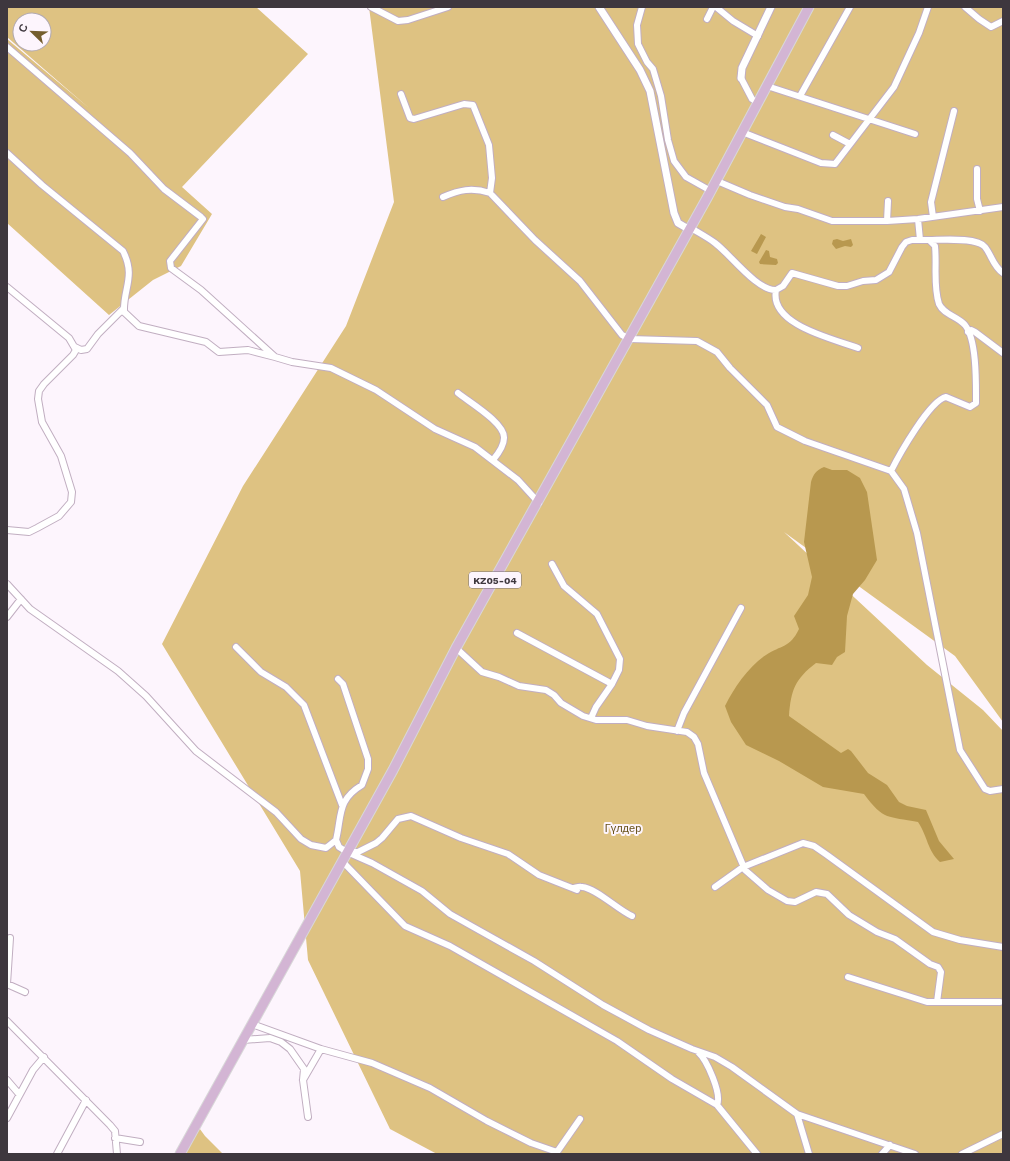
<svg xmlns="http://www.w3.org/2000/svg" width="1010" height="1161" font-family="'Work Sans',sans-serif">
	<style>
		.green { fill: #dec282; fill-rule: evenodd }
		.water { fill: #b8984f }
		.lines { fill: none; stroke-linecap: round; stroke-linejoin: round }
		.minor-casing { stroke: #c1aec1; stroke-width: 8 }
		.tertiary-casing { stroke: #c1aec1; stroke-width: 9 }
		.primary-casing { stroke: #d8d7d8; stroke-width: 11 }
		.minor { stroke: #fff; stroke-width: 6 }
		.tertiary { stroke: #fff; stroke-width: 7 }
		.primary { stroke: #d3b5d4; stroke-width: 9 }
		.labels { text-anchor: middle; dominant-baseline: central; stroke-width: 4; stroke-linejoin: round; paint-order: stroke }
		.shield { fill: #fdf5fd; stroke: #777077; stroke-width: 1 }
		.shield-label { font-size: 10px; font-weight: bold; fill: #3e373e }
		.park-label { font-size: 11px; fill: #67511a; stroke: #fdf5fd }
	</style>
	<rect width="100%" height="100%" fill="#fdf5fd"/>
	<!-- green -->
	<path class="green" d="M7 7H256L308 54 182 187 212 214 181 266 153 280 109 315 7 223V39L89 108 7 37ZM20 20H44V44H20Z
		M369 7H1003V722L955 656 784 532 927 665 983 710 1003 731V1154H437L390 1129 308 960 300 871 162 644 243 486 346 326 394 202Z
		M197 1125 205 1136 223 1154H180Z"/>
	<!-- water -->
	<path class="water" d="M761 234 766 237 757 254 751 251Z
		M837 239 843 241 851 239 853 245 851 247 845 246 836 249 832 244 833 240Z
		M766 250 769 251 770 257 777 259 778 263 776 265 760 264 759 262Z
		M824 467 832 470H847L860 478 867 492 877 560 865 580 853 594 847 616 845 652 837 657 832 665 816 663C795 679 791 690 789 716L841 753 848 749 851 751 868 773 887 785 899 802 907 806 926 810 939 841 954 859 940 862C927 850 928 837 918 822 888 816 884 821 864 794L823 787 779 761 746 745 731 722 725 706C734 688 749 666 766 655 781 645 790 648 799 629L794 616 808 595 812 577 804 542 811 482C813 475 816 470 824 467Z"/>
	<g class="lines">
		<!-- minor casing -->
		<g class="minor-casing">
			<path id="minor" d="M371 7 398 21 408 20 448 7
				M642 7 637 25 638 44 647 62 653 69 661 96 668 140 674 161 686 177 711 191
				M716 7 733 21 758 36
				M965 7 979 19 991 27 1003 21
				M707 19 713 7
				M7 47 130 153 164 189 201 217 203 219 170 261 171 268 201 290 275 357 292 362 331 368 376 390 435 429 475 447 518 480 539 503
				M741 78 752 99 759 103
				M767 86 915 134
				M401 94 410 118 414 119 464 104 473 105 489 145 492 178 490 193
				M800 96 850 7
				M742 132 821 163 835 164 894 87 919 33 928 7
				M833 135 850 144
				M7 153 42 185 123 251C136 277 123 288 124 312
				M977 169V199L980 211
				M717 181 750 195 785 207 798 209 832 221H887L918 219 1003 207
				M443 197C459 190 472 187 490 193L535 240 580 281 622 335 630 339 697 341 717 352 730 368 767 405 777 427 805 441 891 471 904 489 917 533 960 750 985 789 990 791 1003 789
				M933 217 931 202 954 111
				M918 219 920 240
				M887 221 888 201
				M691 228C699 233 707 237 715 243 730 254 757 291 776 290 769 325 834 339 858 348
				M7 287 69 338 76 350 73 355 44 384 39 391 38 399 42 422 61 456 72 492 71 502 59 516 37 528 29 532 7 530
				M776 290 783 286 792 273 838 286H847L863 281 876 280 889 272 902 247 906 242 912 240H929
				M968 332 971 330 975 332 1003 353
				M75 347 81 350 87 349 98 334 122 310 139 326 206 342 219 352 248 350 275 357
				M458 393C469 402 505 423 504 438 504 446 498 454 493 460
				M891 471C899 455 930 400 946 397L970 407 976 403C976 384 977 340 965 325 957 316 944 315 939 304 933 286 937 265 935 246L929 240C942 240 977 237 985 247 992 256 993 266 1003 273
				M552 564 564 586 597 614 620 659 619 670 612 684 596 707 591 718
				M7 584 30 609 118 671 146 696 196 751 276 812 301 839 311 845 326 848 336 840C342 815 337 800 362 785L368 769V759L343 684 338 679
				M7 617 21 599
				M517 633 612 684
				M236 647 261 672 286 687 304 705 342 805
				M456 648 482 672 499 677 519 686 546 690 554 695 561 703 583 716 596 720H627L647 726 687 732 694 737 698 744 704 773 745 870 768 890 787 901 795 902 816 892 827 894 849 915 877 932 895 939 930 964 938 967 941 972 937 1002
				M677 731 684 713 741 608
				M336 840 339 847 347 852 372 863 422 891 450 914 534 961 603 1005 649 1030 692 1049 715 1057 732 1067 797 1114 915 1154
				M350 852H358L376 843 382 838 398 819 411 816 461 838 508 854 539 875 577 890
				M342 861 405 926 450 946 617 1041 672 1079 717 1105 757 1154
				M715 887 743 867 803 843 814 846 827 855 933 932 960 940 1003 947
				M572 888C575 888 579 886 582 887 596 888 618 910 632 916
				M10 938 7 984 25 992
				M848 977 927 1002H1000
				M7 1021 110 1125 115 1131 117 1154
				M252 1024 321 1049
				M243 1040 270 1038 281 1042 290 1049 304 1069 303 1080 308 1117
				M698 1052C707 1060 722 1094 717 1105
				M7 1080 19 1094
				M303 1080 321 1049 372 1063 430 1088 487 1121 531 1143 557 1152 580 1119
				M797 1114 809 1154
				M7 1118 33 1070 44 1057
				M115 1138 140 1142
				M57 1154 86 1100
				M882 1154 890 1145
				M962 1154 1003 1134"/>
		</g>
		<!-- tertiary casing -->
		<g class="tertiary-casing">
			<path id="tertiary" d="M599 7 640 70 650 91 674 213 678 223 690 230
				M741 78 742 68 771 7"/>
		</g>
		<!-- primary casing -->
		<g class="primary-casing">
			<path id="primary" d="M180 1154 393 770 456 648 707 198 809 7"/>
		</g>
		<!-- minor -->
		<use href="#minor" class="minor"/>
		<!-- tertiary -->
		<use href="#tertiary" class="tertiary"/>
		<!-- primary -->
		<use href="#primary" class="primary"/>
	</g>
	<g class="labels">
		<!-- shield labels -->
		<rect class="shield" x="469" y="572" width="52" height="16" rx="3"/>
		<g class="shield-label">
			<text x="495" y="580">KZ05-04</text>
		</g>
		<!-- park labels -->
		<g class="park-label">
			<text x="623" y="828">Гүлдер</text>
		</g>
	</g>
	<!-- border -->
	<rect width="1010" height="1161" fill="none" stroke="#3e373e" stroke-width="16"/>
	<!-- north arrow -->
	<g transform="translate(32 32) rotate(293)"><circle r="19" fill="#fdf5fd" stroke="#b1a9b1"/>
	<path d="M0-3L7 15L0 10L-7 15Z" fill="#745e2e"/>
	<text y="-6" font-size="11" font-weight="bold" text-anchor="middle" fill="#3e373e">С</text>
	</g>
</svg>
